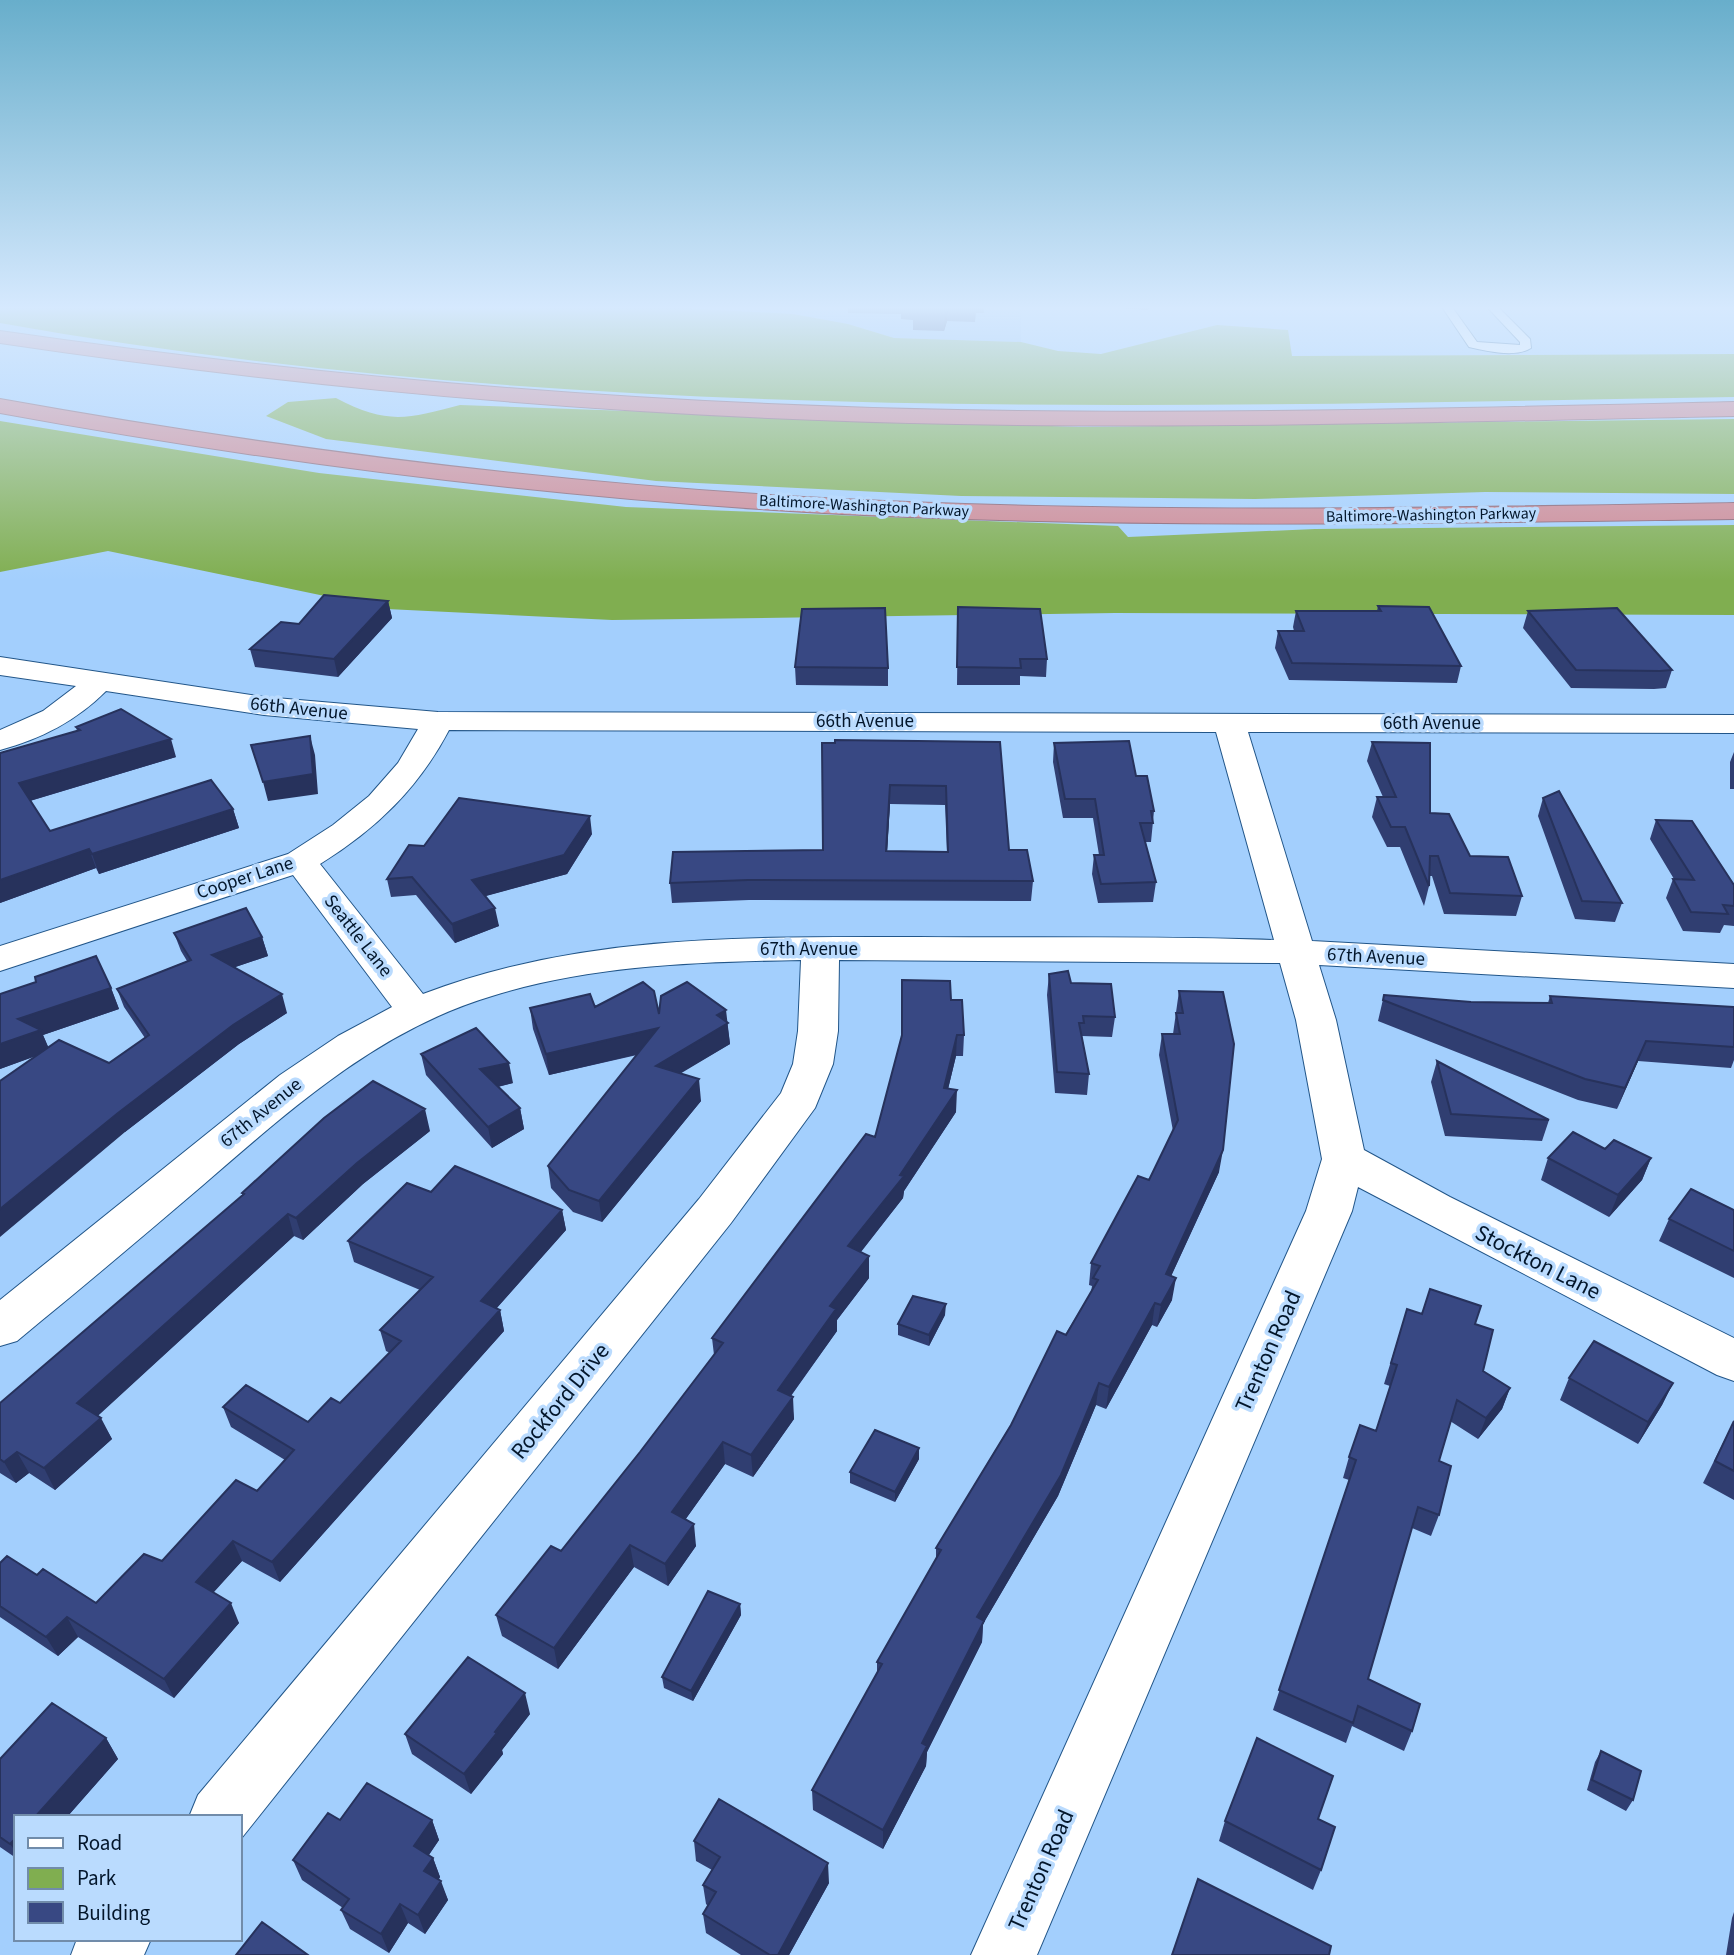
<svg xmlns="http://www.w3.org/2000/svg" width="1734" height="1955" font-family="'Source Sans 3',sans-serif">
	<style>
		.built { fill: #93c3f5 }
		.green { fill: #80ae50 }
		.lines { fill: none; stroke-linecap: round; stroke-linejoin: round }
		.lane-casing { stroke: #225689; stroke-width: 2 }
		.street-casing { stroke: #225689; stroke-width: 2 }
		.highway-casing { stroke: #885f6d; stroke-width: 2 }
		.lane { fill: #fff; fill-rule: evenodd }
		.street { fill: #fff; fill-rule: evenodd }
		.highway { fill: #cf8690; fill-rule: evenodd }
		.wall { fill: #303e71; fill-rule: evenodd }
		.shaded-wall { fill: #27325c }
		.building { fill: #384883; stroke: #27325c; stroke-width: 2; fill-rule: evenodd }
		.labels { text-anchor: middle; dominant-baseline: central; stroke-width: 7; stroke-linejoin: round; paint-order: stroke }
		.far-street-label { font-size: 16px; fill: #03162b; stroke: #badbfe }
		.street-label { font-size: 19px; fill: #03162b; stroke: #badbfe }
		.near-street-label { font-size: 23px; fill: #03162b; stroke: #badbfe }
	</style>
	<rect width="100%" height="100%" fill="#a3cffd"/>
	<!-- built -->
	<path class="built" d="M661 307H1021V342L894 338 848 324 793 314Z"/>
	<!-- green -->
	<path class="green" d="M0 307H661L793 314 848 324 894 338 1021 342 1058 351 1101 354 1217 325 1288 330 1292 356 1734 354V397C1156 407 572 425 0 323Z
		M336 398C387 425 407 419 460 405L1079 427 1734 419V494L1485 492 1255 499 961 496 656 481 326 439 266 416 288 402Z
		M0 421 319 473 626 507 1118 526 1128 537 1315 529 1734 525V615L1115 613 612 620 387 609 108 551 0 572Z"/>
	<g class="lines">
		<!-- lane casing -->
		<g class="lane-casing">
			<path id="lane" d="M1442 307H1452L1477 342 1520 345V342L1487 307H1498L1530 339 1531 348C1516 358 1486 351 1469 347Z"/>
		</g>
		<!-- street casing -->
		<g class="street-casing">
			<path id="street" d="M0 657 264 697 438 712 1734 715V733L1248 732 1312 941 1734 964V988L1319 965 1336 1020 1364 1150 1450 1197 1734 1338V1381L1717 1375 1358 1187 1352 1211 1037 1955H971L1306 1211 1322 1159 1296 1020 1280 963 839 960 838 1031 833 1064 815 1108 731 1223 240 1840V1817H189L198 1795 699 1199 781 1093 793 1064 798 1031 801 960C697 962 592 965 492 996 378 1030 291 1109 203 1185 149 1231 95 1277 41 1321L17 1341 0 1346V1300L280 1075 338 1036 392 1007 293 875 0 971V946L288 854 333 825 369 796 398 763 418 729 264 715 106 691C76 721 41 739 0 750V730L43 711 76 686 0 675ZM449 730 1216 732 1274 940C1156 936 1038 938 919 937 751 937 583 933 423 994L320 864C376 829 418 789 449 730Z
				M77 1939H151L144 1955H71Z"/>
		</g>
		<!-- highway casing -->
		<g class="highway-casing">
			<path id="highway" d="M0 331C317 377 636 404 957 410 1216 415 1475 408 1734 402V416C1475 421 1216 429 957 424 636 418 317 390 0 343Z
				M0 399C279 449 559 485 842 499 1139 514 1437 508 1734 503V519C1436 523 1139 529 842 514 559 499 279 464 0 413Z"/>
		</g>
		<!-- lane -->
		<use href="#lane" class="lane"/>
		<!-- street -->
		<use href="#street" class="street"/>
		<!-- highway -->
		<use href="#highway" class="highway"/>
	</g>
	<!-- wall -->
	<path class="wall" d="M848 307H984V313H976L975 322 947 321 944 331 913 330V320L901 319V314L848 313Z
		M1107 307H1149L1148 310Z
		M388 601 392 618 338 677 255 667 250 649 299 624Z
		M1378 606 1461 666 1457 683 1289 680 1275 648 1278 631H1294L1293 627 1296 611H1377Z
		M958 607 1047 659 1046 677 1020 676V685H957Z
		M1528 611 1672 670 1666 688 1654 689 1571 688 1523 628Z
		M795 667 888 668V686L796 685Z
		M76 727 176 757 30 801 50 831 233 809 239 828 99 874 96 868 0 903V753L77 731Z
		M1000 742 1009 850 1033 881 1031 901 749 900 672 903 670 883 823 850 822 743ZM890 804 945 805 947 852 887 851Z
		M1372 742 1430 813 1470 856 1522 896 1516 916 1444 914 1432 876H1429V886L1424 906 1400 847H1387L1372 817 1377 797H1383L1367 761Z
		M1054 743 1136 776 1154 811 1151 842H1145L1156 882 1153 902 1098 903 1092 874 1094 855H1099L1093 818H1063L1053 762Z
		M1734 752V789H1730V762Z
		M1543 798 1622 903 1615 922 1575 919 1538 816Z
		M1656 820 1734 885V926L1724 925 1720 933 1683 931 1666 898 1673 879H1674L1650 839Z
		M592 834 567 874 485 896 499 926 455 943 416 895 391 897 387 879 424 846Z
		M174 933 262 937 268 956 235 967 287 1013 239 1044 125 1132 35 1056 0 1069V994L111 988 119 1009 43 1035 48 1047 109 1063 145 1038 124 1007 117 989 187 961 181 951Z
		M1049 974 1071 983 1115 1017 1112 1037 1082 1036 1089 1074 1087 1095 1055 1093 1047 995Z
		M1179 991 1219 1172 1171 1276 1172 1300 1157 1327 1152 1325 1106 1409 1096 1405 1058 1496 983 1624 982 1642 927 1752 926 1766 883 1849 813 1810 812 1790 877 1673V1662L936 1559V1548L1091 1292 1092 1286 1089 1285 1091 1263 1149 1180 1173 1131 1159 1055 1162 1034H1173Z
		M1384 995 1471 1002 1548 1003 1550 996 1734 1007V1060L1731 1068 1638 1061 1617 1109 1578 1100 1378 1021Z
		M951 1000 964 1035 963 1056H956L948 1089 956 1112 904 1191 903 1198 861 1252 869 1278 837 1320V1331L791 1396 794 1419 753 1477 725 1464 685 1520 696 1546 668 1586 634 1567 558 1669 502 1636 496 1615 561 1551 640 1452 714 1355 712 1338 875 1137Z
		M595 1007 727 1022 730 1044 680 1073 701 1101 602 1222 573 1212 551 1188 548 1166 637 1055 549 1075 533 1029 530 1008Z
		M421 1054 513 1083 498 1087 520 1108 524 1129 492 1148 426 1075Z
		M1437 1061 1549 1120 1542 1141 1445 1136 1431 1082Z
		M430 1131 363 1184 303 1240 294 1236 98 1415 112 1439 55 1490 29 1473 16 1483 0 1473V1403L242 1196V1193Z
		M1605 1149 1651 1158 1642 1180 1609 1217 1541 1180 1548 1158Z
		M431 1192 562 1210 566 1230 496 1309 500 1310 504 1331 280 1582 242 1561 213 1592 239 1623 174 1698 78 1637 58 1656 0 1617V1563L37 1575 96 1603 162 1561 257 1491 285 1460 231 1427 223 1407 308 1422 340 1403 390 1353 386 1351 380 1330 420 1290 354 1262 348 1241Z
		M1734 1210V1278L1659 1241 1669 1219Z
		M1407 1309 1422 1314 1475 1324 1483 1371 1510 1388 1502 1409 1478 1439 1450 1421 1439 1461V1515L1431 1536 1412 1528 1368 1679 1412 1731 1404 1751 1352 1726 1346 1743 1273 1710 1349 1480 1343 1478 1349 1457 1376 1431 1390 1386 1384 1384Z
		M945 1315 929 1346 898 1335V1324Z
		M1569 1378 1673 1383 1662 1405 1638 1444 1560 1400Z
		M1734 1421V1500L1703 1483Z
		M919 1448V1459L895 1502 850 1483V1472Z
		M740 1604 741 1615 693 1701 664 1688 662 1677Z
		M530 1714 502 1750 503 1754 471 1794 412 1754 405 1734Z
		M106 1738 118 1759 67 1817H16V1858L0 1847V1759Z
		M1601 1751 1633 1800 1626 1811 1587 1790 1595 1762Z
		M1318 1819 1321 1870 1313 1890 1219 1841 1225 1821Z
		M340 1820H432L439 1840 429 1855 433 1858 440 1877 439 1879 448 1900 425 1934 408 1923 389 1953 350 1929 341 1910 343 1908 302 1880 293 1860Z
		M694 1841 829 1883 789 1955H741L706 1933 703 1914 708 1906 706 1904 703 1885 712 1870 696 1861Z
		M1734 1912V1955H1726L1732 1918Z"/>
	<!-- shaded-wall -->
	<path class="shaded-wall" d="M945 307H948L947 321 944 331Z
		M388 601 392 618 338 677 334 659Z
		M310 736 315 755 318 794 268 801 263 782Z
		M171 739 176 757 26 802 19 783Z
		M890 785V804L886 871V851Z
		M233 809 239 828 99 874 92 854Z
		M590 816 592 834 567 874 475 899 472 880Z
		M89 849 96 868 0 903V880Z
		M495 908 499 926 455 943 452 924Z
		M262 937 268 956 218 973 212 955Z
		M111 988 119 1009 43 1035 50 1051 0 1069V1044L18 1019Z
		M282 994 287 1013 239 1044 125 1132 0 1237V1209L118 1113 233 1025Z
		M726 1010 730 1044 658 1087 656 1066 717 1015Z
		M658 1028 660 1049 549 1075 546 1054Z
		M957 1035 956 1056 943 1110 944 1088Z
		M1646 1041 1638 1061 1617 1109 1625 1088Z
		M509 1063 513 1083 484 1090 480 1069Z
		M699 1079 701 1101 602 1222 599 1201Z
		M957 1090 956 1112 904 1191 903 1198 848 1268V1246L900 1175Z
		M520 1108 524 1129 492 1148 488 1127Z
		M425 1109 430 1131 363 1184 303 1240 296 1218 357 1163Z
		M1223 1150 1219 1172 1162 1296 1166 1274Z
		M1651 1158 1642 1180 1609 1217 1618 1195Z
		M562 1210 566 1230 485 1321 481 1301Z
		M288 1214 294 1236 88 1425 77 1403Z
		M869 1256V1278L837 1320V1331L779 1412 778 1390 830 1306Z
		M1176 1278 1172 1300 1157 1327 1161 1305Z
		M1155 1303 1152 1325 1106 1409 1109 1387Z
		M946 1304 945 1315 929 1346V1335Z
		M500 1310 504 1331 280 1582 272 1562Z
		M1099 1383 1096 1405 1058 1496 983 1624 982 1642 927 1752 926 1766 883 1849V1830L977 1617Z
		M1673 1383 1662 1405 1638 1444 1648 1422Z
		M1510 1388 1502 1409 1478 1439 1486 1418Z
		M793 1397 794 1419 753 1477 751 1455Z
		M101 1418 112 1439 55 1490 44 1468Z
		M723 1442 725 1464 675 1534 672 1512Z
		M919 1448V1459L895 1502V1492Z
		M17 1452 29 1473 16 1483 4 1462Z
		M694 1524 696 1546 668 1586 665 1564Z
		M233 1541 242 1561 205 1602 196 1582Z
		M630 1545 634 1567 558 1669 554 1648Z
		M231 1603 239 1623 174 1698 164 1679Z
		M740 1604 741 1615 693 1701 691 1691Z
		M67 1617 78 1637 58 1656 46 1637Z
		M525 1693 530 1714 502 1750 503 1754 471 1794 464 1774 495 1732Z
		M106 1738 118 1759 67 1817H35Z
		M432 1820 439 1840 421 1866 414 1846Z
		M16 1838V1852L10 1844Z
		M433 1858 440 1877 431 1891 424 1871Z
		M828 1863 829 1883 789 1955H778Z
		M441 1881 448 1900 425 1934 418 1915Z
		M400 1904 408 1923 389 1953 381 1934Z"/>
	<!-- building -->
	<path class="building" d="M324 595 388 601 334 659 250 649 281 622 299 624Z
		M1378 606 1429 607 1461 666 1292 663 1278 631H1304L1296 611H1381Z
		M958 607 1040 609 1047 659H1020L1021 668 957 667Z
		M885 608 888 668 795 667 802 609Z
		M1617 608 1672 670 1660 671 1576 670 1528 611Z
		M121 709 171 739 19 783 50 831 211 780 233 809 92 854 89 849 0 880V753L80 730 76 727Z
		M310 736 313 774 263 782 251 745Z
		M835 740 1000 742 1009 850H1027L1033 881 748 880 670 883 673 852 823 850 822 743H835ZM890 785 946 786 948 852 886 851Z
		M1129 741 1136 776H1147L1154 811H1151L1153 823H1140L1156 882 1101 884 1094 855H1104L1095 799H1065L1054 743Z
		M1372 742 1430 743V813L1449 814 1470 856 1508 857 1522 896 1450 893 1438 856H1430L1429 886 1405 827H1391L1377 797H1396Z
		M1559 791 1622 903 1582 901 1543 798Z
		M459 798 590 816 564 855 472 880 495 908 452 924 412 877 387 879 409 845 424 846Z
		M1656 820 1692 821 1734 885V906L1723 905 1728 914 1691 912 1673 879 1694 880Z
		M246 908 262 937 212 955 282 994 233 1025 118 1113 0 1209V1081L59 1040 109 1063 149 1035 117 989 191 960 174 933Z
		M96 956 111 988 18 1019 41 1030 0 1044V994L36 982 35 977Z
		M1068 971 1071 983 1111 984 1115 1017 1083 1016 1084 1023H1079L1089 1074 1057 1072 1049 974Z
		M902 980 950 981 951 1000H962L964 1035H957L944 1088 957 1090 900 1175 904 1176 848 1246 869 1256 830 1306 836 1309 778 1390 793 1397 751 1455 723 1442 672 1512 694 1524 665 1564 630 1545 554 1648 496 1615 551 1546 561 1551 640 1452 723 1343 712 1338 866 1134 875 1137 902 1035Z
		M643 982 654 991 659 1014 661 996 687 982 726 1010 717 1015 728 1023 656 1066 699 1079 599 1201 569 1190 548 1166 658 1028 546 1054 530 1008 590 994 595 1007Z
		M1179 991 1223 992 1234 1044 1223 1150 1166 1274 1176 1278 1161 1305 1155 1303 1109 1387 1099 1383 1061 1475 977 1617 984 1621 922 1743 927 1746 883 1830 812 1790 882 1664 877 1662 941 1550 936 1548 1011 1425 1057 1331 1066 1335 1098 1280 1093 1278 1100 1266 1091 1263 1138 1176 1149 1180 1178 1120 1162 1034H1180L1176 1013H1183Z
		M1384 995 1471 1002 1552 1003 1550 996 1734 1007V1047L1646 1041 1625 1088 1585 1079 1383 1000Z
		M476 1028 509 1063 480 1069 520 1108 488 1127 421 1054Z
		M1437 1061 1549 1120 1451 1114Z
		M373 1081 425 1109 357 1163 296 1218 288 1214 77 1403 101 1418 44 1468 17 1452 4 1462 0 1459V1403L244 1194 242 1193 324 1118Z
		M1573 1132 1605 1149 1614 1140 1651 1158 1618 1195 1548 1158Z
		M455 1166 562 1210 481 1301 500 1310 272 1562 233 1541 196 1582 231 1603 164 1679 67 1617 46 1637 0 1606V1563L7 1556 37 1575 43 1569 96 1603 144 1554 162 1561 236 1480 257 1491 294 1450 223 1407 246 1385 308 1422 331 1398 340 1403 401 1341 380 1330 433 1277 348 1241 407 1183 431 1192Z
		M1691 1189 1734 1210V1251L1669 1219Z
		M1430 1289 1481 1306 1475 1324 1493 1330 1483 1371 1510 1388 1486 1418 1457 1400 1439 1461 1451 1466 1439 1515 1418 1507 1368 1679 1420 1704 1412 1731 1358 1706 1353 1723 1279 1690 1356 1460 1349 1457 1360 1425 1376 1431 1397 1365 1391 1363 1407 1309 1422 1314Z
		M913 1296 946 1304 929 1335 898 1324Z
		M1594 1341 1673 1383 1648 1422 1569 1378Z
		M1734 1421V1471L1715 1461Z
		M875 1430 919 1448 895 1492 850 1472Z
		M708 1591 740 1604 691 1691 662 1677Z
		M468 1657 525 1693 495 1732 497 1733 464 1774 405 1734Z
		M52 1703 106 1738 35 1817H16V1838L10 1844 0 1837V1759Z
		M1257 1738 1333 1776 1318 1819 1335 1827 1321 1870 1225 1821Z
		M1601 1751 1641 1771 1633 1800 1592 1780Z
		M367 1783 432 1820 414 1846 433 1858 424 1871 441 1881 418 1915 400 1904 381 1934 341 1910 349 1899 293 1860 328 1813 340 1820Z
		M719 1799 828 1863 778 1955H770L703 1914 716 1892 703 1885 720 1857 694 1841Z
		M1198 1879 1331 1946 1329 1955H1172Z
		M262 1922 308 1955H236Z"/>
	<!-- sky -->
	<linearGradient id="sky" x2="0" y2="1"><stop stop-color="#68aecb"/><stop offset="0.53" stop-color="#d6e9fe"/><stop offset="1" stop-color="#d6e9fe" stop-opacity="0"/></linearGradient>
	<rect width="1734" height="581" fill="url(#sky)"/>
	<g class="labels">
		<!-- far-street labels -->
		<g class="far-street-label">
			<text transform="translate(864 506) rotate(3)">Baltimore-Washington Parkway</text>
			<text transform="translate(1431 515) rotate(-1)">Baltimore-Washington Parkway</text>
		</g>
		<!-- street labels -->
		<g class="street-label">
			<text transform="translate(299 709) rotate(6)">66th Avenue</text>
			<text x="865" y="721">66th Avenue</text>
			<text x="1432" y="723">66th Avenue</text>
			<text transform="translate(245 878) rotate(-18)">Cooper Lane</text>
			<text transform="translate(358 936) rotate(52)">Seattle Lane</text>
			<text x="809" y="949">67th Avenue</text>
			<text transform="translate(1376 957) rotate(3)">67th Avenue</text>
			<text transform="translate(261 1113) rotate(-39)">67th Avenue</text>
		</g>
		<!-- near-street labels -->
		<g class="near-street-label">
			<text transform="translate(1538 1262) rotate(27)">Stockton Lane</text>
			<text transform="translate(1268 1351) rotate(-66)">Trenton Road</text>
			<text transform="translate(560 1401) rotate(-51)">Rockford Drive</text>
			<text transform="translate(1041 1870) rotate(-66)">Trenton Road</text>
		</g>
	</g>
	<!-- legend -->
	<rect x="14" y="1815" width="228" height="126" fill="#badbfe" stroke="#718caa" stroke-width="2"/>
	<rect x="28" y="1838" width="35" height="10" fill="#ffffff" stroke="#718caa" stroke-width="2"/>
	<text x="77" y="1850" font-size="21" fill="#03162b">Road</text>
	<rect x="28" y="1868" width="35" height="21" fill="#80ae50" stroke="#718caa" stroke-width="2"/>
	<text x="77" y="1885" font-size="21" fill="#03162b">Park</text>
	<rect x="28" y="1902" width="35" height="21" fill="#384883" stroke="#718caa" stroke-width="2"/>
	<text x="77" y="1920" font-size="21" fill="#03162b">Building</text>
</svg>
